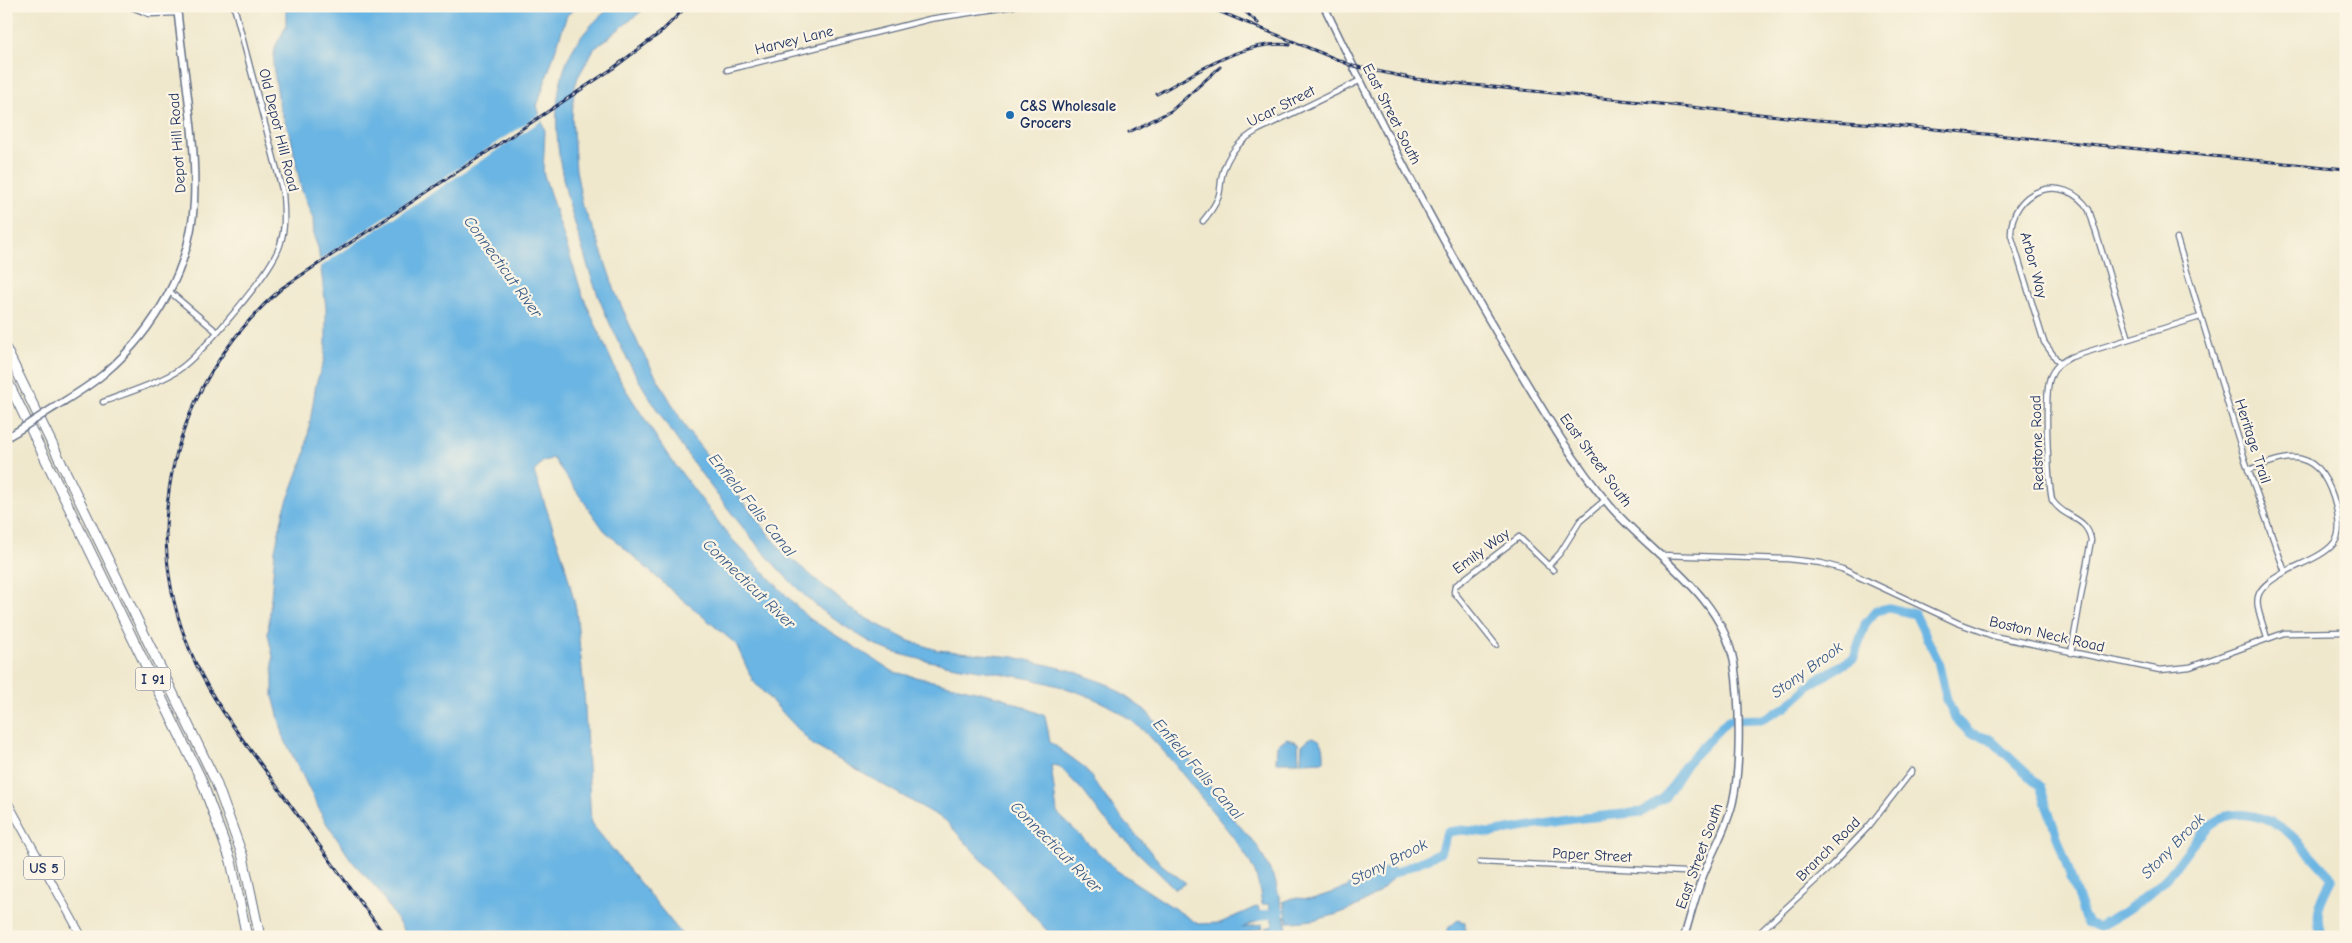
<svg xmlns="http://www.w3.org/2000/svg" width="2352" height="943" font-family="'Comic Neue',sans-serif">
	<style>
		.water { fill: #6bb5e3; stroke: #4372a0 }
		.pier { fill: #efe8cd }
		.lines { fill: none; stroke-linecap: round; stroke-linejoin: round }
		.river { stroke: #6bb5e3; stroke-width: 9 }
		.street-casing { stroke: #657085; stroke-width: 7 }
		.secondary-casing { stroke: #657085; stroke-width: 9 }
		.primary-casing { stroke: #657085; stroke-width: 9 }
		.highway-casing { stroke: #657085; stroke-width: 11 }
		.street { stroke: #fff; stroke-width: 4.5 }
		.secondary { stroke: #fff; stroke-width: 6 }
		.primary { stroke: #fff; stroke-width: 7 }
		.highway { stroke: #fff; stroke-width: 9 }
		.rail-casing { stroke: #1b2f5e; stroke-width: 3 }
		.rail { stroke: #fcf5e5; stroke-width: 1; stroke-dasharray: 4; stroke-linecap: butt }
		.secondary-bridge-casing { stroke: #657085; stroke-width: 9; stroke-linecap: butt }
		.secondary-bridge { stroke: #fff; stroke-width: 6 }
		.poi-dot { fill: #1f6fb2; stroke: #fcf5e5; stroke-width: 2 }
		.labels { text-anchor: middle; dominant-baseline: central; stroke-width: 4.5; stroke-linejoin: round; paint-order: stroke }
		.shield { fill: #fcf5e5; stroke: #5e6a86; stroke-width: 1 }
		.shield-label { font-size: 14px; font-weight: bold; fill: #1b2f5e }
		.street-label { font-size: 15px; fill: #1b2f5e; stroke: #fcf5e5 }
		.poi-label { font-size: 15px; font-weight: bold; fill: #1b2f5e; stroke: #fcf5e5; text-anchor: start }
		.water-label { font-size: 16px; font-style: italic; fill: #335786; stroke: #fcf5e5 }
	</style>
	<rect width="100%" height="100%" fill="#fcf5e5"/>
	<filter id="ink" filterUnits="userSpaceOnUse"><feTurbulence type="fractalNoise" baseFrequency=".02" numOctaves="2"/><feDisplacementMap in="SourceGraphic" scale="10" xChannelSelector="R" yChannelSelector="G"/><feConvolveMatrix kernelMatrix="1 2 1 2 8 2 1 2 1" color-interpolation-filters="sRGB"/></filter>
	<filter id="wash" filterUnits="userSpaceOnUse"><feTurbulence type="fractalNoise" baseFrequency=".0096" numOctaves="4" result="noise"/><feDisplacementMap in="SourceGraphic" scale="20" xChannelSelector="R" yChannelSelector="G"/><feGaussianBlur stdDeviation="1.12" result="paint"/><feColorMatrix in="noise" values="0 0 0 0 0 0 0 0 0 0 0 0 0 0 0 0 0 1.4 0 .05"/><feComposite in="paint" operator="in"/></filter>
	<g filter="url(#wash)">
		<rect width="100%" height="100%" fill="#efe8cd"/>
		<!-- water -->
		<path class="water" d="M286 6H578L567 15 537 106 545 131 543 172 582 294 621 382 667 454 729 536 807 617 894 672 1001 697 1045 716 1050 742 1084 767 1114 809 1162 865 1186 883 1175 889 1105 820 1083 791 1059 766 1051 765 1057 813 1116 870 1198 924 1220 923 1258 906 1261 919 1242 928 1262 924 1263 928 1233 936 1227 934 1220 937H1053L945 820 813 745 753 681 736 644 670 589 604 530 553 458 542 462 534 472 564 561 576 609 584 690 591 823 684 937H408L378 890 352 861 325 821 284 738 273 696V657L268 634 275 550 284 510 305 454 316 384 324 360 326 344V307L318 247 314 237 313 219 301 188 291 138 280 108 273 65 275 47 286 27Z
			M612 6H648L594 49 578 77 574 90 572 117 576 170 583 207 597 238 616 294 640 348 687 430 782 551 856 613 909 641 937 650 1014 657 1073 671 1109 685 1145 710 1198 769 1231 816 1258 847 1275 880 1289 937H1268L1266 928 1273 926 1269 904H1262C1260 892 1258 879 1253 868 1241 844 1220 821 1204 801 1182 774 1160 743 1132 721 1065 669 967 676 890 651 870 644 841 624 824 612 790 585 760 549 733 515 684 453 639 390 607 317 594 288 585 258 576 227 560 177 546 110 568 59 577 38 594 21 612 6Z
			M1311 737C1325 739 1324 750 1324 761L1301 762 1302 745Z
			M1287 738 1298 743 1299 762H1276L1277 745Z
			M1387 867H1393L1396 874C1371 907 1327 922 1286 922L1288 918H1285L1287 913 1284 910 1286 909 1283 906 1286 905 1282 902 1293 898 1313 899 1348 887 1353 880 1368 877Z
			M1458 920 1465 922V937H1447V929Z"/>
		<!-- pier -->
		<path class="pier" d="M542 113 544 119 318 268 317 262Z"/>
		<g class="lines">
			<!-- river -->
			<path class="river" d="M1386 877 1440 853 1447 832 1462 830 1490 833 1574 819 1642 812 1665 797 1686 764 1728 720 1763 719 1786 707 1815 681 1854 658 1865 624 1876 611 1889 608 1915 614 1938 661 1947 700 1955 718 1970 733 1990 739 2040 786 2084 916 2089 924 2098 927C2124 913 2148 898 2168 876 2181 862 2198 833 2212 823 2233 808 2261 815 2281 827 2298 838 2317 863 2332 878 2321 899 2313 914 2322 937
				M1249 918 1280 912"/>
		</g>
	</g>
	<g filter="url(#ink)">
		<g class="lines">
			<!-- street casing -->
			<g class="street-casing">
				<path id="street" d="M129 6 149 14 177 13
					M727 70 930 19 1014 6
					M1203 221C1209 214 1214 207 1218 198 1221 191 1220 183 1222 175 1227 155 1240 140 1258 130L1361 80
					M2177 239 2245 460 2285 572C2247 593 2256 601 2267 638
					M170 292 217 332
					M2059 363 2044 342 2011 235C2010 189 2064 171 2089 210L2129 339
					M103 402C126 393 157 384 177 371 202 354 271 273 280 245 286 227 284 211 283 193L234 6
					M2248 470C2264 465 2284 455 2301 459 2309 461 2317 467 2322 474 2332 488 2346 528 2334 543 2324 556 2300 564 2285 572
					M1661 555 1788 559 1821 563 1842 569 1958 623 1993 636 2160 670 2190 667 2284 633 2346 632
					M1548 566 1560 553 1580 521 1605 500
					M1496 645 1454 592 1455 586 1519 537 1553 570
					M2071 653 2091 540C2087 516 2064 519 2052 500 2048 480 2044 395 2050 378 2054 367 2061 362 2071 357L2200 317
					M1480 862 1704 873
					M1755 937 1830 867 1869 826 1912 771"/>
			</g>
			<!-- secondary casing -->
			<g class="secondary-casing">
				<path id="secondary" d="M1324 6C1382 127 1443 245 1513 360 1542 409 1573 462 1610 506 1653 556 1721 593 1734 663 1740 700 1741 764 1733 801 1728 825 1714 848 1705 871 1696 892 1691 915 1684 937
					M50 410C69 398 89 387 106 372 155 330 191 267 194 202 197 137 183 71 177 6
					M6 438 16 432"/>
			</g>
			<!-- primary casing -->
			<g class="primary-casing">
				<path id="primary" d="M6 799 82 937"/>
			</g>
			<!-- highway casing -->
			<g class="highway-casing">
				<path id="highway" d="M6 349 216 782 243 857 260 937
					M6 378 201 779 231 861 247 937"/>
			</g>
			<!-- street -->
			<use href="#street" class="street"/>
			<!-- secondary -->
			<use href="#secondary" class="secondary"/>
			<!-- primary -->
			<use href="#primary" class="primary"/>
			<!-- highway -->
			<use href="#highway" class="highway"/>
			<!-- rail casing -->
			<g class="rail-casing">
				<path id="rail" d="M1206 6 1353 66 1415 79 1817 120 1892 125 2346 169
					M1239 6 1258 23
					M1157 94C1197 73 1244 39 1290 45
					M1129 132 1171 111 1220 67
					M386 937C347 884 309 831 271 778 244 741 215 705 196 664 133 530 173 383 282 288L612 69 660 33 687 6"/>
			</g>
			<!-- rail -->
			<use href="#rail" class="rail"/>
			<!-- secondary-bridge casing -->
			<g class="secondary-bridge-casing">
				<path id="secondary-bridge" d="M16 432 50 410"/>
			</g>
			<!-- secondary-bridge -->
			<use href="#secondary-bridge" class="secondary-bridge"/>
		</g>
	</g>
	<!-- markers -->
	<circle class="poi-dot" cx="1010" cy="115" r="5"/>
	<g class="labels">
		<!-- shield labels -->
		<g class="shield">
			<rect x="135.5" y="667.5" width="35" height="23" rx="4"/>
			<rect x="24" y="856.5" width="40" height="23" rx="4"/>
		</g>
		<g class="shield-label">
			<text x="153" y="679">I 91</text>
			<text x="44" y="868">US 5</text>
		</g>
		<!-- street labels -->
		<g class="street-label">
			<text transform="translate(794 40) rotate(-14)">Harvey Lane</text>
			<text transform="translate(1281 106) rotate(-27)">Ucar Street</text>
			<text transform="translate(1392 114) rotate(63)">East Street South</text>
			<text transform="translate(279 130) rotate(76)">Old Depot Hill Road</text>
			<text transform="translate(177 143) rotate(-94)">Depot Hill Road</text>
			<text transform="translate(2034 265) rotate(75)">Arbor Way</text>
			<text transform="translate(2253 441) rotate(72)">Heritage Trail</text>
			<text transform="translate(2037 443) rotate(-92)">Redstone Road</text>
			<text transform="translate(1596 460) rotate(54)">East Street South</text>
			<text transform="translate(1481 551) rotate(-36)">Emily Way</text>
			<text transform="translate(2047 634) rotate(13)">Boston Neck Road</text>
			<text transform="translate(1828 849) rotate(-45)">Branch Road</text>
			<text transform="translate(1592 855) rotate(3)">Paper Street</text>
			<text transform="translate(1699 856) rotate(-70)">East Street South</text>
		</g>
		<!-- poi labels -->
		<g class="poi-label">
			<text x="1020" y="106">C&amp;S Wholesale<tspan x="1020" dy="17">Grocers</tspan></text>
		</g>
		<!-- water labels -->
		<g class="water-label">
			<text transform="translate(503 267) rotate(54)">Connecticut River</text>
			<text transform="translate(752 505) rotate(51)">Enfield Falls Canal</text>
			<text transform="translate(749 584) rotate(44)">Connecticut River</text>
			<text transform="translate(1807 670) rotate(-36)">Stony Brook</text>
			<text transform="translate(1198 769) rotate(49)">Enfield Falls Canal</text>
			<text transform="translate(2173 846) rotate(-46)">Stony Brook</text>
			<text transform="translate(1056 847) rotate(45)">Connecticut River</text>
			<text transform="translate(1389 862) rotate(-27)">Stony Brook</text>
		</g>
	</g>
	<!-- margin -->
	<rect width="2352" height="943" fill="none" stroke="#fcf5e5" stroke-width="25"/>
</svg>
